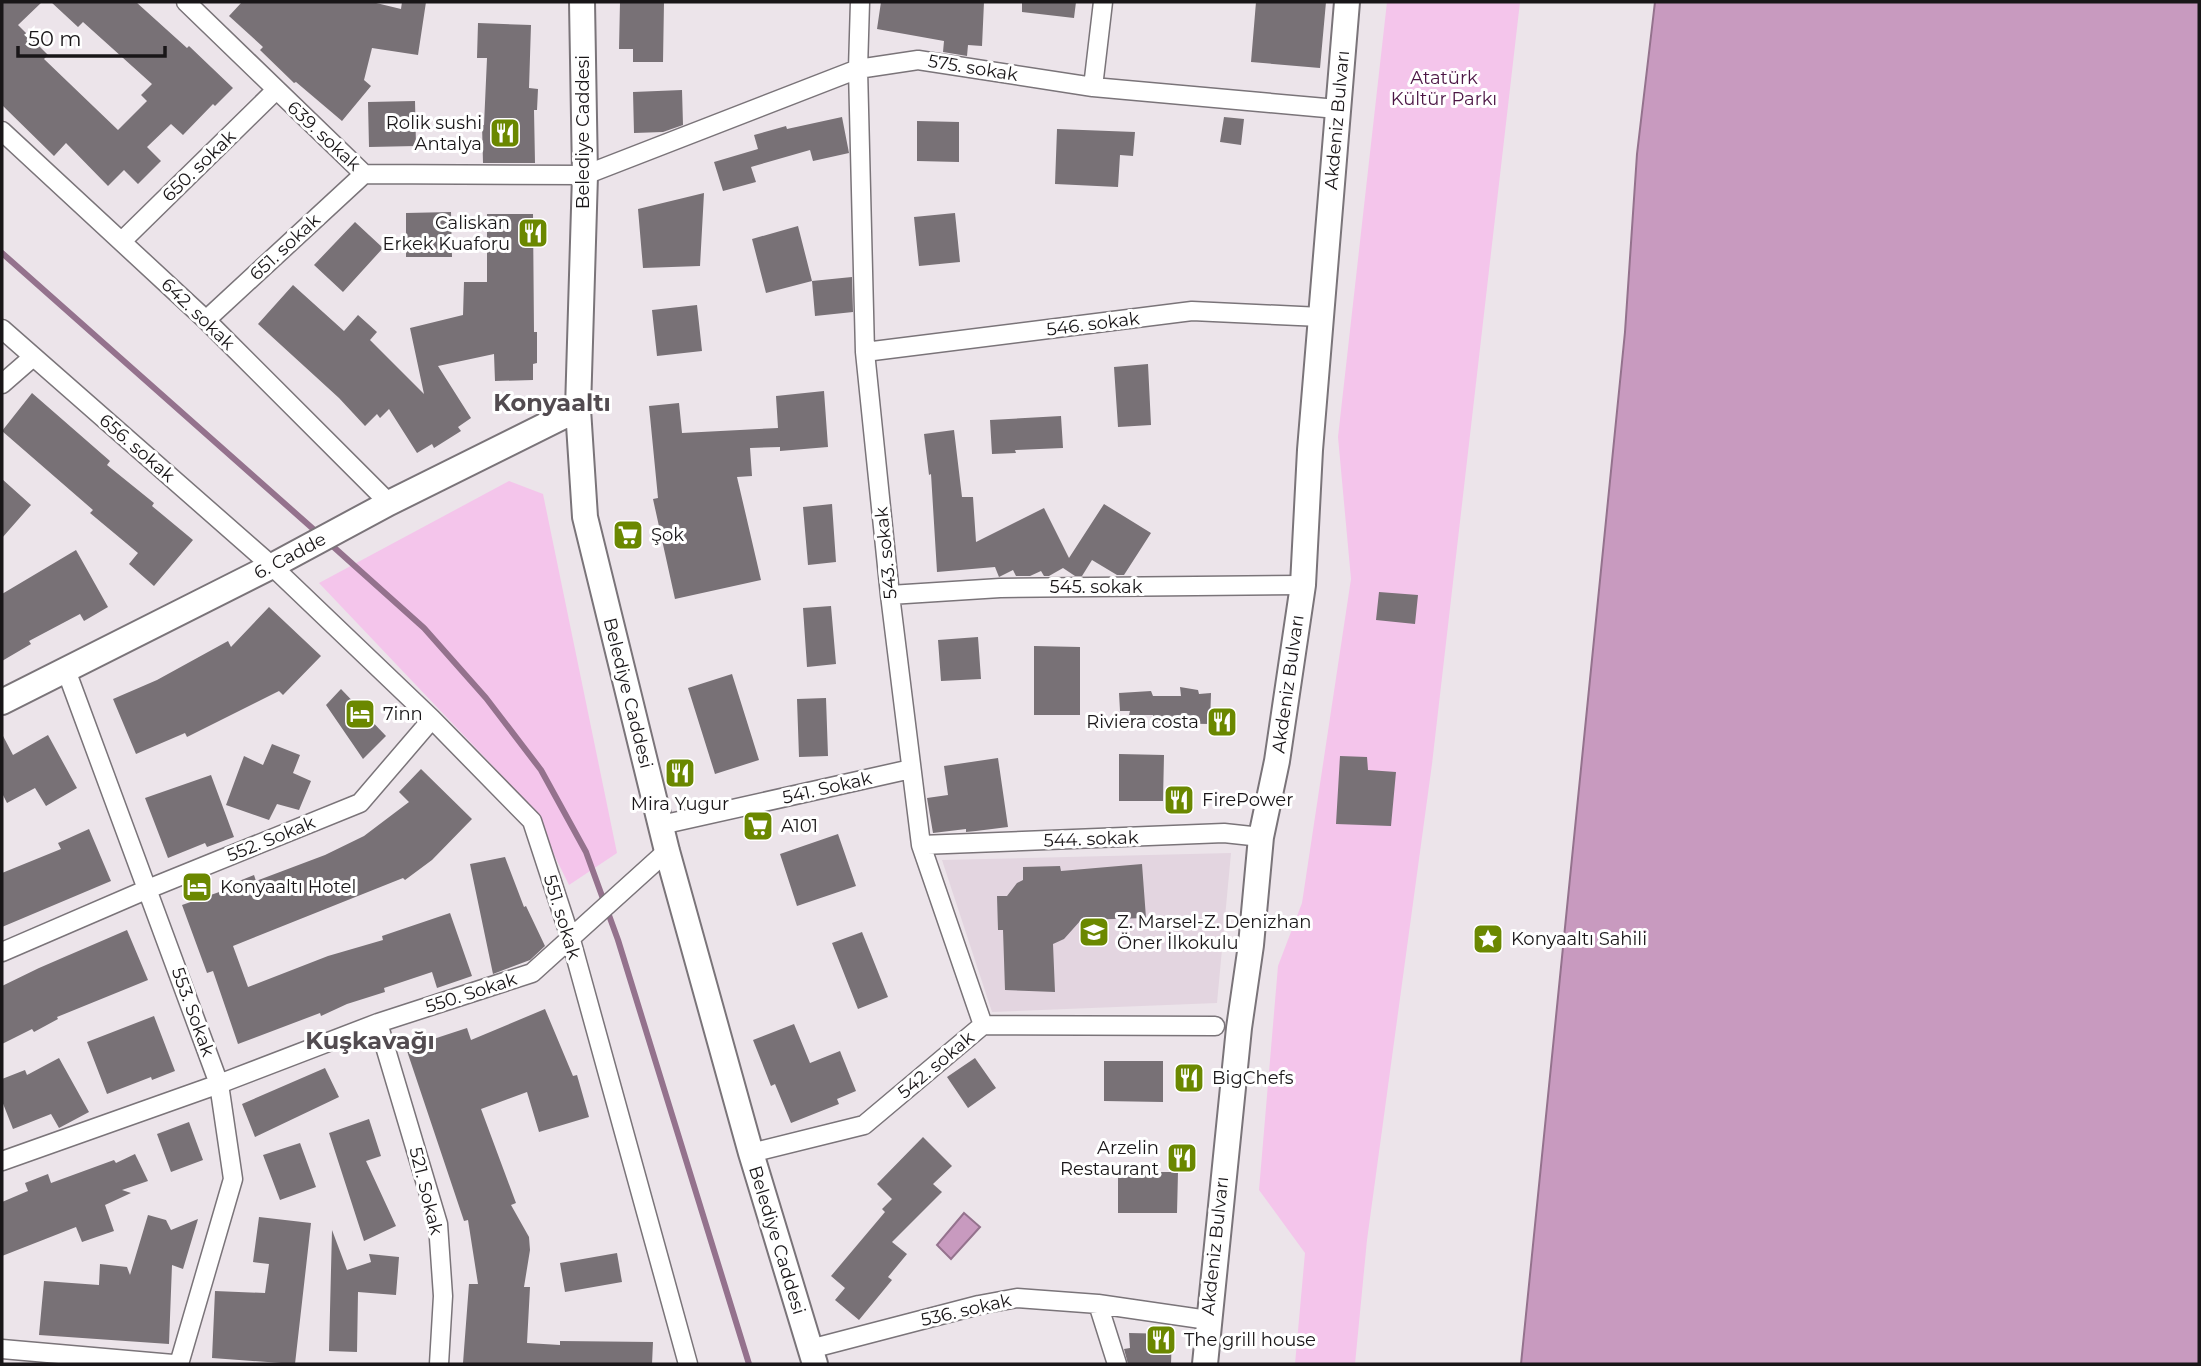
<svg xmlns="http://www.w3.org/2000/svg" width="2201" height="1366" font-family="Montserrat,sans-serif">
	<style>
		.built { fill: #e3d5e0 }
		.green { fill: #f4c5eb }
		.water { fill: #c89abf; stroke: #94728d; stroke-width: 2 }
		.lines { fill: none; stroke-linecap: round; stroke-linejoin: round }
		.stream { stroke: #94728d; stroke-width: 6 }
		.building { fill: #787176 }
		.minor-casing { stroke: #7a7479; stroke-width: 21 }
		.secondary-casing { stroke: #7a7479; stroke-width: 28 }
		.minor { stroke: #fff; stroke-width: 18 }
		.secondary { stroke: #fff; stroke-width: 24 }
		.labels { text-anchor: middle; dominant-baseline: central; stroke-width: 6; stroke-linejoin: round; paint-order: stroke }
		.street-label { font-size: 18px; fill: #191618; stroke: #fff }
		.park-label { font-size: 18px; fill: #4c1645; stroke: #fff }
		.poi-label { font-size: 18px; fill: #191618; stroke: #fff; text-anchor: start }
		.district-label { font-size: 24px; font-weight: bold; fill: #524b50; stroke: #fff }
	</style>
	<rect width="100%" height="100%" fill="#ece4ea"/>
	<!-- built -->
	<path class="built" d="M1231 853 1217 1003 992 1012 942 860Z"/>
	<!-- green -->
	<path class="green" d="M1387 2H1520L1432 764 1367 1240 1355 1364H1295L1305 1253 1259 1190 1278 966 1302 903 1351 579 1338 437Z
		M509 481 543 494 617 853 569 885 529 804 319 583Z"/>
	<!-- water -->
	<path class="water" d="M1655 2H2199V1364H1521L1625 332 1637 154Z
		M964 1213 980 1227 951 1259 937 1245Z"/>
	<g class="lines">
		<!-- stream -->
		<path class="stream" d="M2 253 320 535
			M328 542 424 628 486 698 541 770 586 852 618 940 749 1364"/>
	</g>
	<!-- building -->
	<path class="building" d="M2 2H42L18 25 48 55 44 59 118 130 147 101 141 95 152 84 83 22 78 27 51 2H136L187 48 189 46 233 88 215 106 213 104 183 135 171 124 147 147 161 161 138 184 124 170 108 186 66 143 54 156 2 105Z
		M242 2H372L401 9 402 2H426L418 55 372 48 364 80 371 86 342 121 296 82 294 83 260 50 263 47 229 16Z
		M620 2H664L663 62H633V49H619Z
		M881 2H984L982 46 968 45 967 56 943 52 944 41 877 29Z
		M1022 2H1076L1074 18 1022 12Z
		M1256 2H1326L1320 68 1251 62Z
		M478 23 531 25 529 88 538 89 537 110H534L535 163H483L482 125H484L487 58H477Z
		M682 90 683 125 663 132 634 133 633 92Z
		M415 101 416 146 369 147 368 102Z
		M842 117 849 153 813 161 810 150 751 167 756 182 723 191 714 162 758 149 754 135 786 126 787 129Z
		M1224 117 1244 119 1241 145 1220 142Z
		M917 121 959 122V162L917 161Z
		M1057 129 1135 132 1133 156 1120 155 1118 187 1055 184Z
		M704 193 700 266 643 268 638 209Z
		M451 212 452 257H406V213Z
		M955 213 960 262 919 266 914 217Z
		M487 214H533L534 332H537V363L533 364V380L495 381 494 354 438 366 471 418 458 427 461 431 434 448 432 444 417 453 389 409 380 418 377 414 365 426 339 398 258 324 293 285 344 331 358 315 377 332 370 340 424 394 410 328 463 315 464 282H487Z
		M355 222 383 248 343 292 314 265Z
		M798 226 812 281 766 293 752 239Z
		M852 277 853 312 815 316 812 281Z
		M697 305 702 351 657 356 652 310Z
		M1148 364 1151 425 1118 427 1114 367Z
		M824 391 828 447 780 451V447L750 448 752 476 737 477 761 580 675 599 653 499 658 498 649 406 679 403 682 433 778 428 776 396Z
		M32 393 110 461 107 465 154 503 152 506 193 540 154 586 129 564 138 553 90 513 93 510 2 431Z
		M1061 416 1063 448 1015 450 1016 453 992 454 990 420Z
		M954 430 962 497H973L976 542 1044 508 1069 558 1104 504 1151 533 1124 575H1117L1092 560 1082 576H1075L1063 568 1049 576H1044L1041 571 1030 576H1016L1013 570 999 577 995 567 937 572 931 474 929 475 924 434Z
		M2 479 31 505 2 538Z
		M832 504 836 562 808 565 803 507Z
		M76 550 108 607 84 621 80 614 29 641 31 644 2 661V594Z
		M1379 592 1418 595 1415 624 1376 620Z
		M831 606 836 664 807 667 803 608Z
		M269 607 321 656 283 695 279 691 187 737 185 733 136 754 113 699 157 680 228 641 231 647Z
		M978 637 981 679 941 681 938 640Z
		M1034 646 1080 647V715H1034Z
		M732 674 759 760 715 774 688 688Z
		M1180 687 1198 690 1199 694 1211 693 1210 724 1153 723V715H1129L1130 711H1120L1119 693 1151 691 1153 696H1181Z
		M341 689 386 736 363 759 326 705Z
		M826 698 828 756 799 757 797 699Z
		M2 734 13 755 48 735 77 788 46 806 35 788 7 803 2 793Z
		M272 744 300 755 293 773 311 781 299 810 277 804 269 820 226 805 244 756 263 765Z
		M1119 754 1164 755 1163 801H1119Z
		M1340 756 1367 757 1368 770 1396 772 1391 826 1336 824Z
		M998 758 1008 827 976 831 966 832V829L933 833 927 798 948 795 944 766Z
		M421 769 472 819 432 860 405 880 403 878 233 946 248 987 328 956 383 940 382 936 450 913 472 976 437 988 432 972 384 988 385 992 347 1004 321 1016 320 1013 238 1044 213 971 207 973 182 905 225 890 224 887 254 875 256 881 325 855 364 836 409 802 399 792Z
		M211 775 234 837 207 847 205 843 168 858 145 798Z
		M89 829 111 881 2 927V873L61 849 58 843Z
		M838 834 856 886 797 906 780 854Z
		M505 857 524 907 526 906 545 946 530 960 493 974 470 864Z
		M1142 864 1146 918 1081 920 1064 939 1053 944 1055 992 1005 990 1003 930H998L997 896H1007L1017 883 1023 880V867L1060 866 1061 871Z
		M127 930 148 980 57 1017 58 1019 34 1032 32 1029 2 1044V986L39 968Z
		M862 932 888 997 858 1009 832 943Z
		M545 1009 573 1076 577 1075 589 1117 539 1132 527 1092 481 1109 516 1203 511 1205 529 1237 530 1250 524 1287H530L527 1343 560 1345V1341L653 1342 652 1364 463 1363 469 1284H478L468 1220 464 1221 406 1048 467 1028 471 1040Z
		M154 1016 175 1071 152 1080 151 1077 107 1094 87 1042Z
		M794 1024 810 1063 840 1051 856 1091 837 1099 839 1104 791 1123 775 1084 771 1086 753 1040Z
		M59 1058 89 1112 59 1128 51 1114 13 1129 2 1101V1079L25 1070 27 1075Z
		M975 1058 996 1088 968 1108 947 1077Z
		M1104 1061H1163V1102L1104 1101Z
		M325 1068 339 1097 255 1137 242 1104Z
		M369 1119 381 1156 366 1161 396 1226 364 1241 329 1133Z
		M189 1122 203 1160 171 1172 157 1134Z
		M923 1137 952 1166 933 1184 942 1192 892 1242 907 1254 888 1277 892 1280 859 1320 835 1300 845 1288 831 1276 885 1212 882 1209 892 1199 877 1184Z
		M300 1143 316 1187 280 1200 263 1155Z
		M135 1154 148 1181 122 1190 131 1193 105 1205 114 1231 82 1242 76 1227 2 1256V1202L28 1191 25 1183 48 1174 51 1183 114 1160 116 1163Z
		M1118 1172H1178L1177 1213H1118Z
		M148 1215 166 1220 171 1230 198 1219 183 1269 172 1265 169 1344 39 1335 44 1281 99 1285 100 1264 127 1267 130 1275Z
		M259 1217 311 1223 295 1364 212 1358 215 1291 265 1293 269 1264 253 1262Z
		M332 1230 347 1270 371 1262 369 1254 399 1257 396 1295 358 1292 357 1352 329 1351Z
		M617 1253 622 1282 565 1292 560 1263Z
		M1129 1333 1172 1334 1171 1364H1128L1124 1349 1130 1348Z"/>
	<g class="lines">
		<!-- minor casing -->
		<g class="minor-casing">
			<path id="minor" d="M186 2 364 174 585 175 858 69 918 60 1093 87 1337 109
				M860 2 858 69 865 352 890 595 921 845 983 1025
				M1093 87 1103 2
				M2 131 206 320 389 503
				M122 241 276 90
				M206 320 364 174
				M2 329 272 566 432 719 532 821 571 940 688 1364
				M865 352 1192 311 1321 317
				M2 384 33 357
				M890 595 1000 588 1303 585
				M66 670 219 1084 233 1179 179 1364
				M661 825 911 769
				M921 845 1224 833 1261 837
				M2 952 148 889 360 803 432 719
				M378 1023 438 1224 443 1296 439 1364
				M751 1153 864 1125 983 1025 1215 1026
				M2 1161 219 1084 378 1023 532 973 667 851
				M1098 1304 1117 1364
				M2 1349 173 1364
				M810 1349 979 1305 1017 1298 1098 1304 1208 1320"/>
		</g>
		<!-- secondary casing -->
		<g class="secondary-casing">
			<path id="secondary" d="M582 2 585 175 578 409 585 517 667 851 751 1153 815 1364
				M2 702 272 566 389 503 578 409
				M1205 1364 1239 1028 1251 945 1261 837 1277 761 1303 585 1310 450 1347 2"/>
		</g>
		<!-- minor -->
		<use href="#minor" class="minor"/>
		<!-- secondary -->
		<use href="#secondary" class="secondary"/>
	</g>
	<!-- icons -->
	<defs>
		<g id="restaurant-square" transform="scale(1.575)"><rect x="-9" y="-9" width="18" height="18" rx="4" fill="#6b8800" stroke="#fff"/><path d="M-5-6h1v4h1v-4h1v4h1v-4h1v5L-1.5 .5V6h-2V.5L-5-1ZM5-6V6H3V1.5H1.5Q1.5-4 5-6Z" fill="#fff"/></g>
		<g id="supermarket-square" transform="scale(1.575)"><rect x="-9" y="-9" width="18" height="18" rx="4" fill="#6b8800" stroke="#fff"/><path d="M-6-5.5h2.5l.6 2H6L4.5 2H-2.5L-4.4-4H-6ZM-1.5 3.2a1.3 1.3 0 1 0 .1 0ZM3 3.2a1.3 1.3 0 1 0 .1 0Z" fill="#fff"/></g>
		<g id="hotel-square" transform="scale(1.575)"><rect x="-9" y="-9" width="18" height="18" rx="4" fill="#6b8800" stroke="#fff"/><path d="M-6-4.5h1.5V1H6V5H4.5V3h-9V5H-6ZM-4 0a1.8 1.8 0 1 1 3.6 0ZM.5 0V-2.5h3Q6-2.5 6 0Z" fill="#fff"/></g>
		<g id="school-square" transform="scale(1.575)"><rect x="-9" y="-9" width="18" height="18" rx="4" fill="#6b8800" stroke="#fff"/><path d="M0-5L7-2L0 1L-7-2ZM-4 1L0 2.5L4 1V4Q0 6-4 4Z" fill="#fff"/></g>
		<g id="sight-square" transform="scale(1.575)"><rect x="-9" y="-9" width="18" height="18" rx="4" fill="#6b8800" stroke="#fff"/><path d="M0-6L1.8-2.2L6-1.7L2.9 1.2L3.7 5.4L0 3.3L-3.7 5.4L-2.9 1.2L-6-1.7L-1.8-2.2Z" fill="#fff"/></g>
	</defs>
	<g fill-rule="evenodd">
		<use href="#restaurant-square" x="505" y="133"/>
		<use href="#restaurant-square" x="533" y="233"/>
		<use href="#supermarket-square" x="628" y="535"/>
		<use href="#hotel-square" x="360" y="714"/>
		<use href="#restaurant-square" x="1222" y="722"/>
		<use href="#restaurant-square" x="680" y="773"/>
		<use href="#restaurant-square" x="1179" y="800"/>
		<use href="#supermarket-square" x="758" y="826"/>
		<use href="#hotel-square" x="197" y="887"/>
		<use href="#school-square" x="1094" y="932"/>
		<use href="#sight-square" x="1488" y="939"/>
		<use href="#restaurant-square" x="1189" y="1078"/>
		<use href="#restaurant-square" x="1182" y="1158"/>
		<use href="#restaurant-square" x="1161" y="1340"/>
	</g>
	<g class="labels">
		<!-- street labels -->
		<g class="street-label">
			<text transform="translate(973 68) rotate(9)">575. sokak</text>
			<text transform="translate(1337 120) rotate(-85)">Akdeniz Bulvarı</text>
			<text transform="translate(583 132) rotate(-90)">Belediye Caddesi</text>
			<text transform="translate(324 136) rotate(43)">639. sokak</text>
			<text transform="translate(199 166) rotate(-44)">650. sokak</text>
			<text transform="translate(285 247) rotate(-43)">651. sokak</text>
			<text transform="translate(198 314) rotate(44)">642. sokak</text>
			<text transform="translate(1093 324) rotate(-7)">546. sokak</text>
			<text transform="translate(137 448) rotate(41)">656. sokak</text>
			<text transform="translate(886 553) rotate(-96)">543. sokak</text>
			<text transform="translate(290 556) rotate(-28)">6. Cadde</text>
			<text x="1096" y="587">545. sokak</text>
			<text transform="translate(1288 684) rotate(-82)">Akdeniz Bulvarı</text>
			<text transform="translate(628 693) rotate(76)">Belediye Caddesi</text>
			<text transform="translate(827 788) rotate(-13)">541. Sokak</text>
			<text transform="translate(271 839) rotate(-22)">552. Sokak</text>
			<text transform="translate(1091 839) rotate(-2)">544. sokak</text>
			<text transform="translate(562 917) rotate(73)">551. sokak</text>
			<text transform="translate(471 993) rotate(-18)">550. Sokak</text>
			<text transform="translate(193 1012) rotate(70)">553. Sokak</text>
			<text transform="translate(936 1065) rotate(-40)">542. sokak</text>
			<text transform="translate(426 1191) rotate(76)">521. Sokak</text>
			<text transform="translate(777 1240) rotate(73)">Belediye Caddesi</text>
			<text transform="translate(1215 1246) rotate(-84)">Akdeniz Bulvarı</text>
			<text transform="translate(966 1310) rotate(-13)">536. sokak</text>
		</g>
		<!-- park labels -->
		<g class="park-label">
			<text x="1444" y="78">Atatürk<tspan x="1444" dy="21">Kültür Parkı</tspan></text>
		</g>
		<!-- poi labels -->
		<g class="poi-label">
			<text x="482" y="123" text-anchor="end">Rolik sushi<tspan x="482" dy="21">Antalya</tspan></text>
			<text x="510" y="223" text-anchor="end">Caliskan<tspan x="510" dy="21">Erkek Kuaforu</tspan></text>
			<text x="651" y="535">Şok</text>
			<text x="383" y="714">7inn</text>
			<text x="1199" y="722" text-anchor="end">Riviera costa</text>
			<text x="1202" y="800">FirePower</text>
			<text x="680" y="804" text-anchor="middle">Mira Yugur</text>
			<text x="781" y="826">A101</text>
			<text x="220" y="887">Konyaaltı Hotel</text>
			<text x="1117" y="922">Z. Marsel-Z. Denizhan<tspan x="1117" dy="21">Öner İlkokulu</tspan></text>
			<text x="1511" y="939">Konyaaltı Sahili</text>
			<text x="1212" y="1078">BigChefs</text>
			<text x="1159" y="1148" text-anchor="end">Arzelin<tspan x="1159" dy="21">Restaurant</tspan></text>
			<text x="1184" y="1340">The grill house</text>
		</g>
		<!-- district labels -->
		<g class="district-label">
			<text x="552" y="402">Konyaaltı</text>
			<text x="370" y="1040">Kuşkavağı</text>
		</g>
	</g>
	<!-- border -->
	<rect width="2201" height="1366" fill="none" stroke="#191618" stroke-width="7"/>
	<!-- scale -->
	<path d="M18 46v10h147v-10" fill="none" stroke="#191618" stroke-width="3.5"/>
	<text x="28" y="46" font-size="21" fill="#191618" stroke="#ffffff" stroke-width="5" paint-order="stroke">50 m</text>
</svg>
